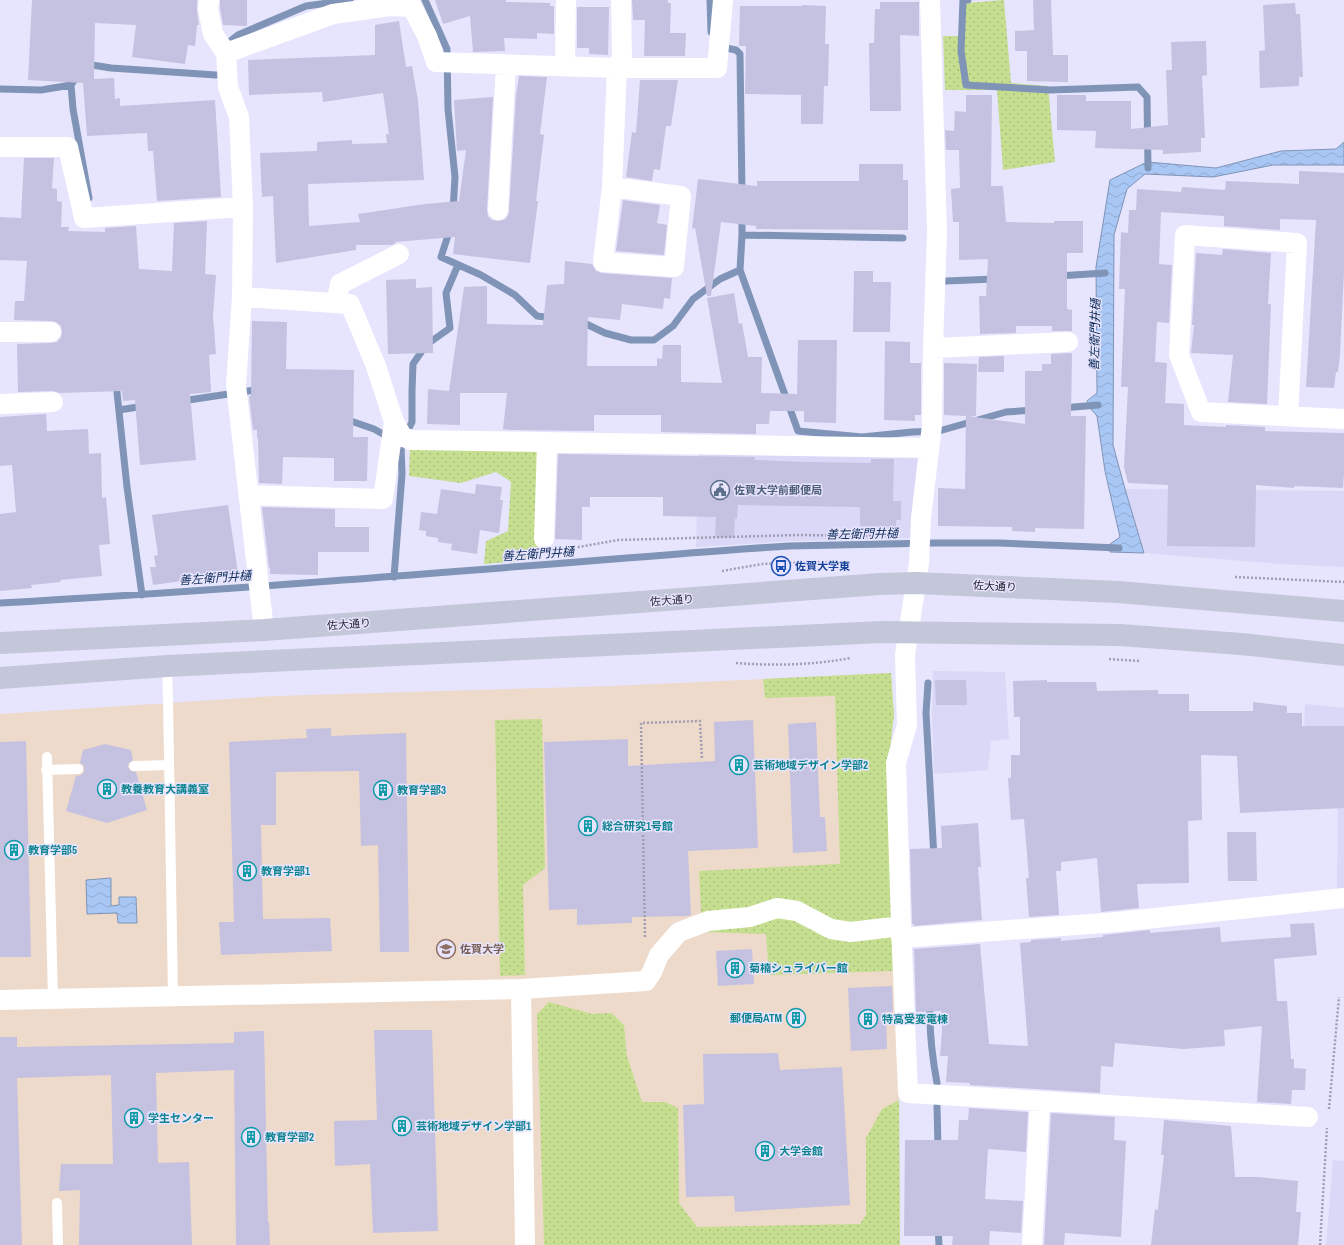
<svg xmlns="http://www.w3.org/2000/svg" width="1344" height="1245" font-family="'Archivo Narrow','Noto Sans JP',sans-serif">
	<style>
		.built { fill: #dbd7f7 }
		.education { fill: #eedacb }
		.garden { fill: url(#garden-dots) }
		.water { fill: url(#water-waves); stroke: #7f94b6 }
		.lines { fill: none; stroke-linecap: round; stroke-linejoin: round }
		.stream { stroke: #7f94b6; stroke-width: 7 }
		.building { fill: #c5c1e0 }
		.path { stroke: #a09db2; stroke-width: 2.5; stroke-dasharray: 2 2; stroke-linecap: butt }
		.service { stroke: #fff; stroke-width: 10 }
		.minor { stroke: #fff; stroke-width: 20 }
		.secondary { stroke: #c3c7d9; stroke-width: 22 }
		.labels { text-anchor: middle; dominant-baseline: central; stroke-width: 3; stroke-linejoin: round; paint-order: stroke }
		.service-label { font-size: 11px; font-weight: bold; fill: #4e5e75; stroke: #e7e4fe; text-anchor: start }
		.transit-label { font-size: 11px; font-weight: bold; fill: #164399; stroke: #e7e4fe; text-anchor: start }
		.street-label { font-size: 11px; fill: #1e1c27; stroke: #e7e4fe }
		.culture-label { font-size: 11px; font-weight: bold; fill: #0d838f; stroke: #e7e4fe; text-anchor: start }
		.education-label { font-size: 11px; font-weight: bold; fill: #785e54; stroke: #e7e4fe; text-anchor: start }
		.water-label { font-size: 12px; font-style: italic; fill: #0a2a56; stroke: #e7e4fe }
	</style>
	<defs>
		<pattern id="garden-dots" width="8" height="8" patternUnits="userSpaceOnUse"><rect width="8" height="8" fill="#c5de90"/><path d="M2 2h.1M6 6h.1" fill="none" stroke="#a9be7c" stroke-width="1.8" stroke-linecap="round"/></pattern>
		<pattern id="water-waves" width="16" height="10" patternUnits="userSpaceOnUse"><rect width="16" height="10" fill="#a9c7f4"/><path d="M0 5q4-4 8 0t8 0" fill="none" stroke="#91aad1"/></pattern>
	</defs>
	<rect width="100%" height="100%" fill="#e7e4fe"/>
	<!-- built -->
	<path class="built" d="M698 449 923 455 912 538 790 541 696 547Z
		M1125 489 1344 491V567L1280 564 1144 553Z
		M933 671 1005 672 1009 739 991 741 988 770 934 774 932 717Z
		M1305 704 1344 708V892H1337L1338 770 1303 772Z
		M1333 1160 1344 1161V1245H1326Z"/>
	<!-- education -->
	<path class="education" d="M891 673 894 715 888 766 892 927 899 1100 900 1245H0V714L275 696 613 686Z"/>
	<!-- garden -->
	<path class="garden" d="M1004 0 1011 83 1048 86 1055 162 1003 170 997 90H945L943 36H965L966 3Z
		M410 449 541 450 539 559 484 564 486 541 508 531 511 482 496 472 461 483 409 476Z
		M891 673 894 715 888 766 893 971 769 975 766 934 702 932 699 871 840 864 835 696 765 698 763 679Z
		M542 719 545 868 523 885 525 975 500 976 495 720Z
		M549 1002 592 1014 611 1013 624 1025 627 1056 642 1102H665L678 1108 679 1203 697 1227 860 1224 866 1215V1138L882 1109 899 1100 900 1245H544L537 1014Z"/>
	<!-- water -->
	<path class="water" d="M1344 142V165H1273L1213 177 1145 174 1127 189 1114 235 1113 445 1125 489 1144 553 1110 552V544L1120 537 1105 471 1097 416 1091 409 1087 401 1097 393 1096 267 1110 180 1147 162 1216 168 1281 151 1336 149Z
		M111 878V906L119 905V897H136L137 923H118L117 913 87 914 86 880Z"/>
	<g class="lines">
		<!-- stream -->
		<path class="stream" d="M425 0 447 49 448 109 455 177 453 211
			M710 0 711 32
			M968 0H963L961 51 966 85 1050 90 1138 87 1147 97 1148 168
			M229 42 238 35 306 6 350 0
			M721 47 736 50 740 54 742 192
			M85 68 92 65 111 68 216 75
			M77 76 71 85 73 109 89 198
			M0 89 41 90 71 85
			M742 216V235L740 270 798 431 862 437 912 432 939 431 1006 412 1034 410
			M450 229 441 257 481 275 515 295 537 316 552 318
			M742 235 903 238
			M1058 276 1105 273
			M946 281 995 279
			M580 321 605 333 631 340H654L673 326 693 299 720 279 740 270
			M116 383 127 487 142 595
			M182 401 255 390 259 391
			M1062 408 1098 405
			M119 410 144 406
			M345 419 374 429 390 438
			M394 577 402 474 401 444 412 422V391L413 364 426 345 450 328 446 293 458 265
			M0 603C248 589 495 568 743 549L789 546 933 543H999L1119 548
			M928 683 926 713 934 858
			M930 1002C929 1029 932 1056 937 1083
			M937 1106 938 1149
			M938 1227 939 1245"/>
	</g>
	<!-- building -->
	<path class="building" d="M32 0H197V11L199 25H197L195 46 188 45 185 64 132 57 136 25 95 23 94 79 114 78 115 99 120 98V106L215 100 221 197 157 201 153 151H148L147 133 87 136 83 83 28 80Z
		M220 0H247V26L223 25 220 8Z
		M435 0H506V2L550 3V6H554V34L537 33V39L504 38 505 51 473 52 470 16 443 24Z
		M632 0H668V3H671L670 33H686L685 56H644L645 20H633Z
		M1033 0H1051L1053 55H1068V82L1027 81V51H1015V31L1034 30Z
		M880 2H919V36L900 35 901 111H870L869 43H874L875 9H880Z
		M1295 3 1296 14H1300L1303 77H1299V86L1260 88 1259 51 1265 50 1263 5Z
		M802 5 826 6 825 44H829L828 86H824L823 124H801V95L745 94 746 46H739L740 6H802Z
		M577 7H609L608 55 589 54V48H577Z
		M399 21 406 67 412 66 418 101 424 180 308 184 309 226 360 222 358 214 425 204 459 201 466 150 457 151 454 100 493 97 487 210 488 216 492 220 498 221 504 220 508 216 509 211 516 95 519 76 547 77 540 134 544 135 536 201H538L530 263 453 254 455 237 395 242 396 243 392 245H356V250L276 263 273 196 262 197 260 153 317 151V142L352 140V144L387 143 386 134H389L383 93 323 102 322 92 249 95 248 60 375 55V25Z
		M1206 41 1207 75 1202 76 1205 138H1201V152L1163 154V150L1095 148 1096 131 1057 130V95H1086V101H1131V129L1168 125 1166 70H1172L1171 42Z
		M640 80H678L671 126H666L660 170 654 169 652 181 626 177 632 132 636 133Z
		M966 95H992L991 186H1003L1006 222 1054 223V221H1083V253H1067V309L1072 310V331H1052V326H1016V333L980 334 979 296H986L988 259 959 260V222H953L951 189 960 188 959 150H946L945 130 954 131 955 111 966 112Z
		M24 158H54L52 188 57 189V201L62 202 61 227H69L68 231 105 232V228L136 226 139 269 172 271 174 223 207 221 205 274 216 275 213 316 216 354 209 355 211 392 190 394 196 460 140 465 135 400 123 401 122 391 60 393 53 391 18 392 17 344 51 343 57 342 61 337 62 332 61 326 56 322 51 321 14 320 15 301H24L27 261 0 260V217L21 218Z
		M859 164H903V180H908V230L756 229V226L721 222 711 296H707L695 228 692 229 698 179 757 186V181H859Z
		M1299 171 1344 173V272L1340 354 1338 372H1336L1334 388 1306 387 1316 220 1280 219V230L1224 226V216L1161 212 1159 264 1172 265 1169 323 1157 322 1155 362 1167 363 1165 403 1184 404V425L1226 427V425L1265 427V431L1344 433V474L1343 488 1294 486V488L1256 485 1255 547 1167 546 1168 485 1128 483 1124 467 1128 387H1121L1125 289H1119L1121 232 1128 233 1129 210H1136L1137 189 1181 192 1182 187 1225 190 1226 181 1299 184Z
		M623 200 660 205 657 223 667 225 664 255 616 251Z
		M1223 249 1271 253 1268 304H1271L1267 404 1228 402 1233 355 1191 353 1194 325H1192L1196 253 1222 255Z
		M565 261 592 264 596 271 602 273 672 278 670 299 664 298 663 309 622 304 620 320 588 317 587 366H657V358L662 359 663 345H681V382L722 383 707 298 734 293 739 324 742 323 748 357H762L761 393 797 394 798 340H837L836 423 804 422V411H770L769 424H756V434L661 432V415H594V431L511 430 503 429 507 393H460V425L427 424 428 389 449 391 464 287 487 286V324L543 325 547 285 564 284Z
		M854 271H873V282H891L890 332H853Z
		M416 279V288L432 287 433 353 388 354 386 280Z
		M252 321 287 322 286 369 354 370 353 437H368L367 481H334V458L283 457 282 484 259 483 258 438H257V430H253L249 396H251Z
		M885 341 910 342V363H921V415H915V421L884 420Z
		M1069 353H1071L1072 354 1071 416H1086L1084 529 1035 528V532L1012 531V527L938 526V488L965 489 966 416 944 415V363L977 364 976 416H968L1025 424V371H1042V364H1051V354Z
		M1004 356V372H978L979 357Z
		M46 414 47 431 88 429 89 454 101 453 102 498 106 497 110 544 99 545 102 576 60 580 61 582 31 585 32 588 0 591V514L16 512 12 465 0 466V417Z
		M558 454 755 457V460L804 462 871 463V459H894L893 501H901V520H896V527L860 526V507L738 505 737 518 735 519 734 538 715 537 716 517 663 516V497H590V507H582V540L555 539Z
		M476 484 502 487 500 500H503L499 533 480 530 477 554 451 550 452 544 438 542V538L426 536V531L419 530 421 512 437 514 441 489 475 494Z
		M228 505 238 573 153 585 150 567H156L154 556 158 555 152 515Z
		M262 507 335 509V527H369V552H318V575L270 574V568H269Z
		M935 680H966L967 705H936Z
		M1047 680V682H1096L1097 691 1158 690V694H1189V711H1253V702L1287 706V713H1302V726H1344V808L1240 813 1237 756 1201 755 1202 820 1188 821 1189 883 1137 884 1139 908 1101 912 1097 858 1061 862V871H1056L1059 915 1029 917 1026 878H1029L1024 819 1011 820 1008 778H1011V755H1020V717H1014L1013 681Z
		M753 720 758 848 688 851 691 915 688 916 632 917V923L577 925V909L549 910 544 742 628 739V766L715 761 714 722Z
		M816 722 820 817H825L827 851 793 853 788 724Z
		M331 728V736L406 733 409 952H380L378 845 361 846 359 771 276 772V825H261L263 919 330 918 332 951 221 955 219 922H234L229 742 307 738 306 729Z
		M26 741 31 957H0V742Z
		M105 744 131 750 133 760 129 763 128 767 131 771 136 772 147 810 107 823 66 811 76 776 81 775 84 772V766L80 763 83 750Z
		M978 823 981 867H978L982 920 914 926V924H912L910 849 942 848 941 826Z
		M1227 832H1256L1257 881H1228Z
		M1314 923 1317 955 1274 959 1277 1001H1287L1291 1059H1294V1068L1306 1069 1305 1090H1292L1291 1104 1257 1102 1262 1026 1224 1030 1225 1046 1183 1049 1115 1043 1113 1067 1101 1066 1100 1093 970 1085V1083L946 1082 948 1056H940L942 1030 941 1011 916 1012 914 949 980 944 989 1044 1028 1046 1020 943 1031 942V940L1061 938V941L1103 937V935L1150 930V933L1220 927 1221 942 1291 937 1290 924Z
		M752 949 754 984 718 986 716 951Z
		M892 986 893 1012H886L887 1049 851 1051 848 988Z
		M374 1030H432L438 1231 373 1233 370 1164 335 1166 334 1121 377 1120Z
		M264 1031 268 1222H269L270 1245H236L234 1070 156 1073 158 1163 189 1162 192 1245H79L80 1190 59 1191 61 1164H113L111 1075 17 1078 22 1245H0V1037H17V1047L234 1043V1032Z
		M778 1053 780 1070 842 1067 850 1205 735 1212 734 1196 686 1197 683 1105 704 1104 703 1054Z
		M969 1108 1028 1112 1026 1152 988 1149 985 1199 1023 1201 1021 1233 990 1231 989 1245H952L953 1236H904L905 1140H958L959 1120H968Z
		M1051 1113 1115 1117 1114 1140 1126 1141 1121 1237 1065 1233 1064 1245H1044Z
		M1164 1120 1231 1126 1235 1177H1258L1298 1181 1296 1212H1301L1298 1245H1151L1155 1209 1158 1210V1208L1164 1155H1161Z"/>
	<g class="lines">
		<!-- path -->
		<path class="path" d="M562 550 618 540 798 535 898 536
			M722 571 762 564 815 562 834 563
			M1235 577 1344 582
			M1109 659 1140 661
			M736 663C776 666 812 665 851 658
			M645 937 641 723 700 721 702 759
			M1329 1109 1339 997
			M1320 1245 1327 1128"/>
		<!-- service -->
		<path class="service" d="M167 666 168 699 173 996
			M47 757 53 999
			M134 766 169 765
			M46 770 78 769
			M57 1203 58 1245"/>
		<!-- minor -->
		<path class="minor" d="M209 0 208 9 213 34 226 53 228 87 239 117 243 207 242 297 236 385 264 630
			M930 0 937 232 933 348 932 425 921 518 919 563 905 655 907 725 896 763 901 926 908 1093 1308 1117
			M226 53 333 14 390 6 412 7 427 36 436 62 617 68H717L723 0
			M565 67 566 0
			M0 147H68L84 218 243 207
			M612 187 681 196 674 267 603 262 612 187 617 68 622 57 621 0
			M498 210 506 65
			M242 297 350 304 376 366 394 422 402 436 411 440 929 448
			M336 303 340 284 399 254
			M0 332H51
			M933 348 1068 342
			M0 404 53 402
			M1288 416 1297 243 1185 235 1179 355 1201 412 1344 419
			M249 495 383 499 394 422
			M544 539 547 443
			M901 938 1117 922 1344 898
			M521 989 646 981 652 972 659 955 679 932 708 921 750 917 777 908 797 911 831 929 851 932 901 926
			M0 1000 521 989 525 1245
			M1032 1245 1040 1101"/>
		<!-- secondary -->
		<path class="secondary" d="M0 643 264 630 880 584 916 583 1118 592 1344 611
			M0 678 167 666 881 632 1120 635 1241 644 1344 655"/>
	</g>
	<!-- icons -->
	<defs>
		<g id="civic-ring" transform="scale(1)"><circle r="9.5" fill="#e7e4fe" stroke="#5c6f8a" stroke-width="1.5"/><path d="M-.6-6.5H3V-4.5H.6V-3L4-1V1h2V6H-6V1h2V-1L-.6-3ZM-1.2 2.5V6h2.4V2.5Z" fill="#5c6f8a"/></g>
		<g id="bus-ring" transform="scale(1)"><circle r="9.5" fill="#e7e4fe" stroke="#1a4fb4" stroke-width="1.5"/><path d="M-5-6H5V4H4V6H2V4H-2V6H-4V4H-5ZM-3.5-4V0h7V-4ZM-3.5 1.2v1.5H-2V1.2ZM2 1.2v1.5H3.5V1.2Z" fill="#1a4fb4"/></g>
		<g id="building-ring" transform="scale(1)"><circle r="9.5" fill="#e7e4fe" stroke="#0f9aa8" stroke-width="1.5"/><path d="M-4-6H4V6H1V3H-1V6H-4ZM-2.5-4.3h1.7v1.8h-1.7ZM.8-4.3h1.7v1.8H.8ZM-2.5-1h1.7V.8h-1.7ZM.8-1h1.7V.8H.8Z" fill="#0f9aa8"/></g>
		<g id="university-ring" transform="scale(1)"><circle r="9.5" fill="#e7e4fe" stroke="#8d6e63" stroke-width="1.5"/><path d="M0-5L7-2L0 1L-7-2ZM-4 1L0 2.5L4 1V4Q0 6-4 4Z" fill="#8d6e63"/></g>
	</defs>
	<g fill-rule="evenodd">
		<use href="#civic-ring" x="720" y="490"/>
		<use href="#bus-ring" x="781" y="566"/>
		<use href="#building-ring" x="739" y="765"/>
		<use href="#building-ring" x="107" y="789"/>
		<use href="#building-ring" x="383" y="790"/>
		<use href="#building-ring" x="588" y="826"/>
		<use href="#building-ring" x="14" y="850"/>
		<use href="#building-ring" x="247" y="871"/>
		<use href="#university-ring" x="446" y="949"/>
		<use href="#building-ring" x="735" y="968"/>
		<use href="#building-ring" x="796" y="1018"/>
		<use href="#building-ring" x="868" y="1019"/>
		<use href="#building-ring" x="134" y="1118"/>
		<use href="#building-ring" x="402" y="1126"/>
		<use href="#building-ring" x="251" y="1137"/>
		<use href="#building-ring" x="765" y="1151"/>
	</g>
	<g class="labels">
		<!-- service labels -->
		<g class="service-label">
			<text x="734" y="490">佐賀大学前郵便局</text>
		</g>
		<!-- transit labels -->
		<g class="transit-label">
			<text x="795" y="566">佐賀大学東</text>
		</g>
		<!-- street labels -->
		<g class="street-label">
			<text transform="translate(995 586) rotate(3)">佐大通り</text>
			<text transform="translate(672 600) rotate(-4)">佐大通り</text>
			<text transform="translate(349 624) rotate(-4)">佐大通り</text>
		</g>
		<!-- culture labels -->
		<g class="culture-label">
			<text x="753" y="765">芸術地域デザイン学部2</text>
			<text x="121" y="789">教養教育大講義室</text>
			<text x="397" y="790">教育学部3</text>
			<text x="602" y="826">総合研究1号館</text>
			<text x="28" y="850">教育学部5</text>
			<text x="261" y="871">教育学部1</text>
			<text x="749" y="968">菊楠シュライバー館</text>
			<text x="782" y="1018" text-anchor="end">郵便局ATM</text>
			<text x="882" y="1019">特高受変電棟</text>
			<text x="148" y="1118">学生センター</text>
			<text x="416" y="1126">芸術地域デザイン学部1</text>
			<text x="265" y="1137">教育学部2</text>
			<text x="779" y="1151">大学会館</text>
		</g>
		<!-- education labels -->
		<g class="education-label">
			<text x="460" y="949">佐賀大学</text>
		</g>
		<!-- water labels -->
		<g class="water-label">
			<text transform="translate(1095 335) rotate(-89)">善左衛門井樋</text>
			<text transform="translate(862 534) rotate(-1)">善左衛門井樋</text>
			<text transform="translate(538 554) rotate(-4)">善左衛門井樋</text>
			<text transform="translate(215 578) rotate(-4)">善左衛門井樋</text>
		</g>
	</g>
</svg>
